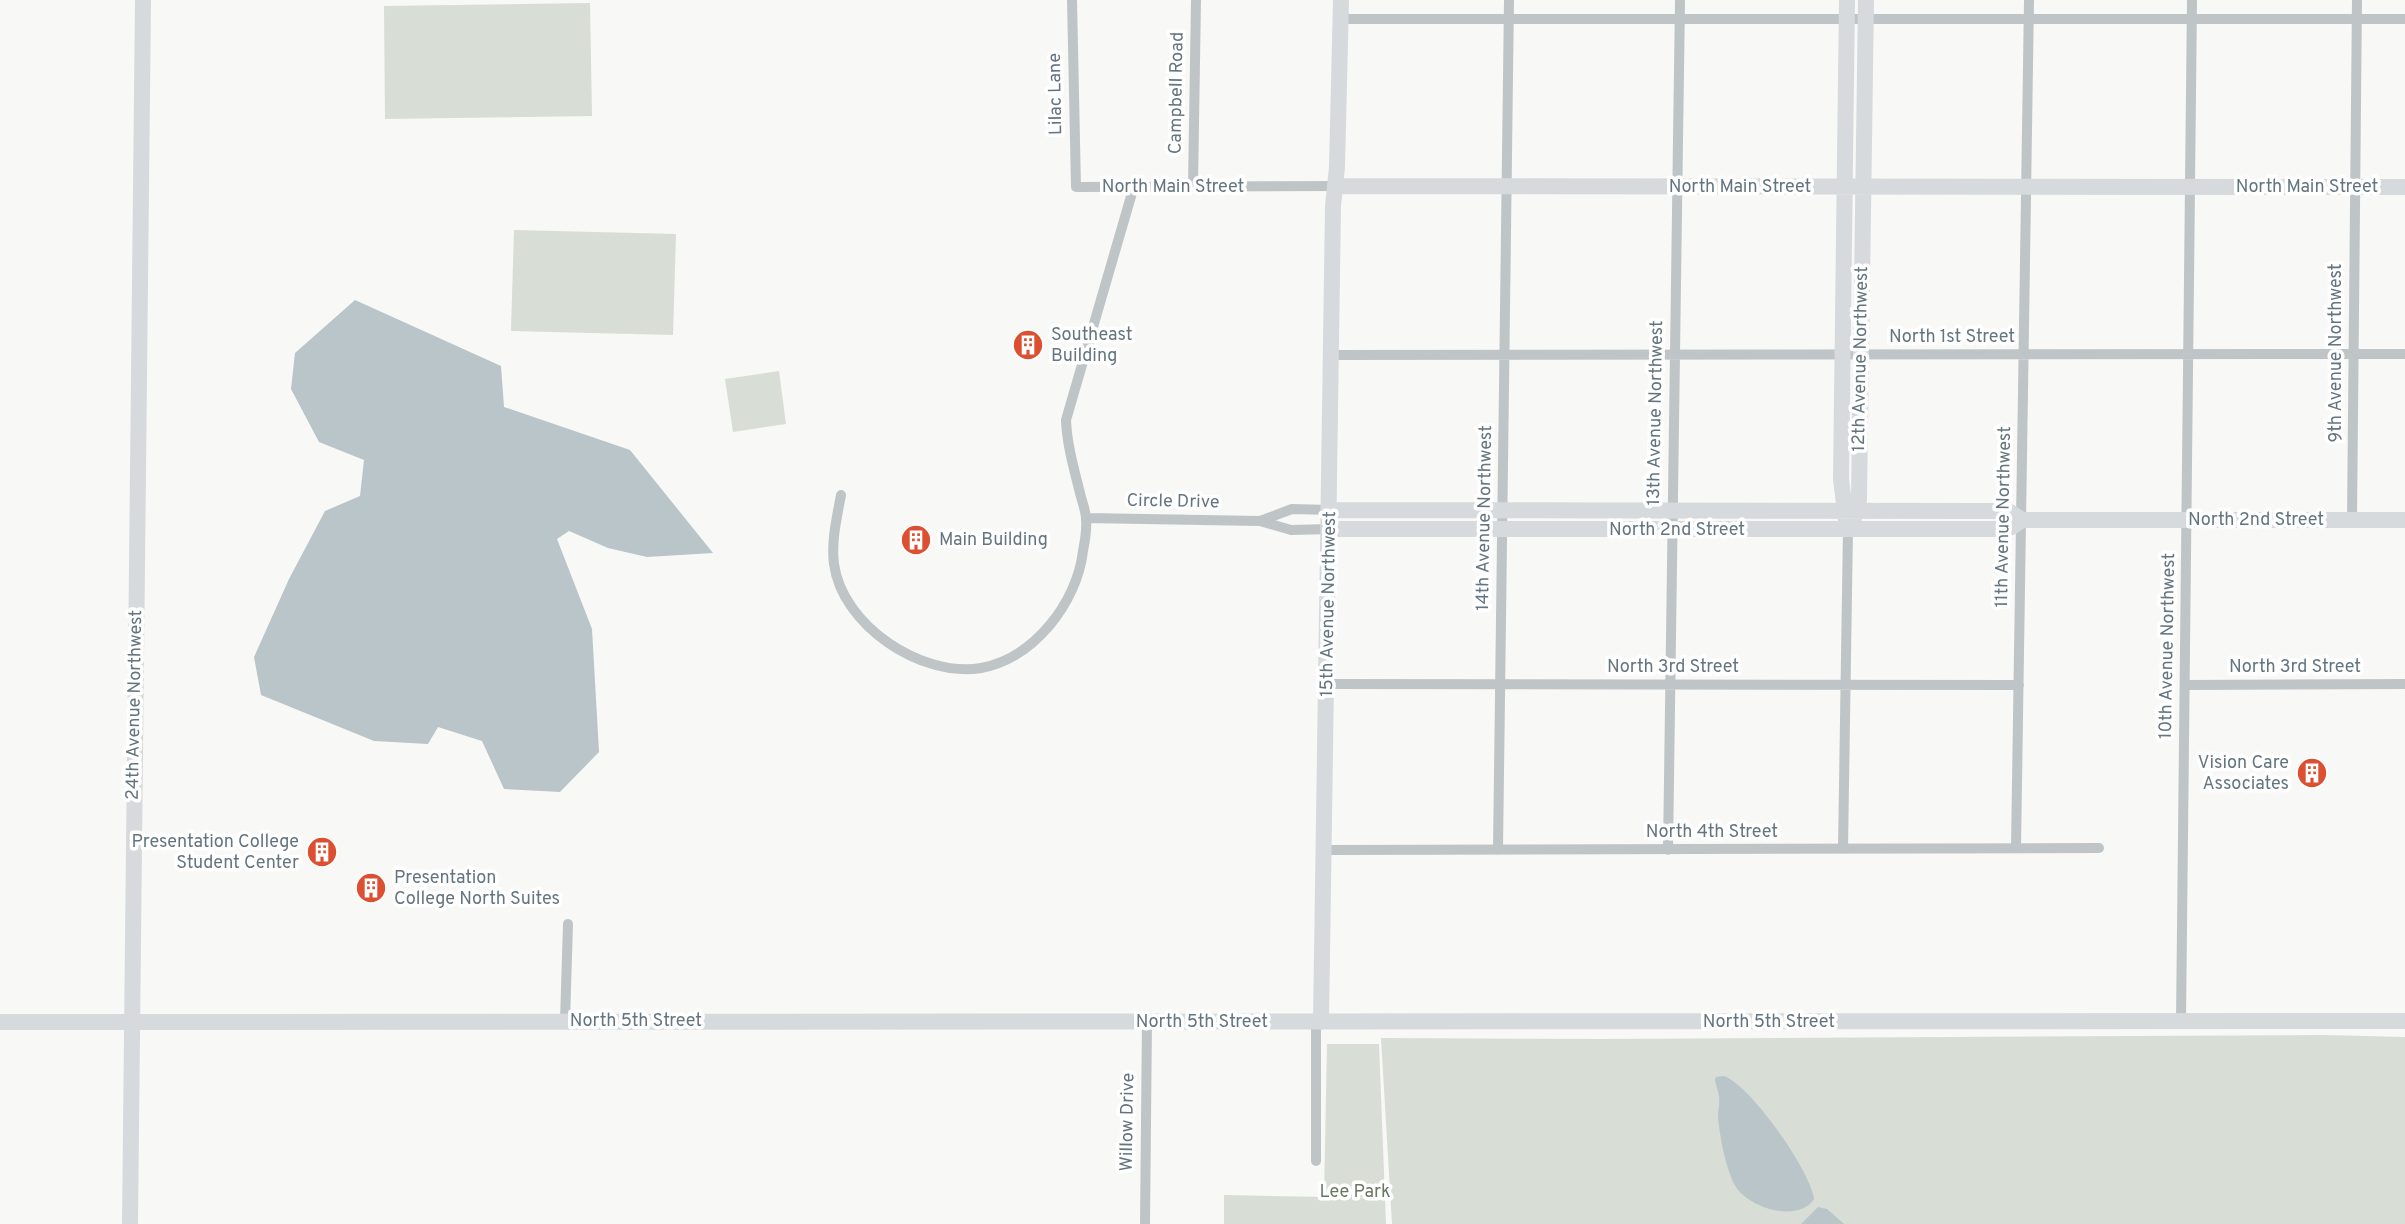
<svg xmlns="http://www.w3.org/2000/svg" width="2405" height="1224" font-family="Overpass,sans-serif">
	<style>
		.green { fill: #d8ddd5 }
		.water { fill: #b9c5c9 }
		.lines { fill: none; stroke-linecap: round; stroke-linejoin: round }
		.street { stroke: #bfc4c7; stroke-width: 10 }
		.secondary { stroke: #d6dadd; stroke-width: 16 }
		.labels { text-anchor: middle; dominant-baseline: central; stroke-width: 7; stroke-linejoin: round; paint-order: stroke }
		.street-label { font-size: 18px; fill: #64757f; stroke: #fff }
		.poi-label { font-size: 18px; fill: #64757f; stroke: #fff; text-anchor: start }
		.park-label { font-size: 18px; fill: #687863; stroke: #fff }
	</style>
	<rect width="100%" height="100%" fill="#f8f8f6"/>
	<!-- green -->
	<path class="green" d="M590 3 592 116 385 119 384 6Z
		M514 230 676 234 673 335 511 331Z
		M779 371 786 424 733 432 725 379Z
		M2324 1035 2405 1037V1224H1392L1381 1038 1601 1039Z
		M1327 1044H1379L1386 1224H1224V1195L1324 1197Z"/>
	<!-- water -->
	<path class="water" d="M355 300 501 366 504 407 630 450 713 553 647 557 608 548 569 531 557 539 592 629 599 752 560 792 504 789 482 741 438 727 428 744 374 741 261 695 254 657 289 579 325 511 360 496 364 460 319 442 291 389 295 353Z
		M1724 1076C1750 1085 1811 1171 1814 1199 1798 1224 1745 1208 1733 1182 1725 1164 1720 1137 1718 1118 1718 1110 1720 1103 1719 1096 1718 1091 1716 1085 1715 1080L1716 1077Z
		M1818 1207 1827 1209 1844 1224H1801Z"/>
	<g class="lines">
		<!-- street -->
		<path class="street" d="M1072 0 1076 187 1335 186
			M1341 19H2405
			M1193 187 1196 0
			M1332 355 2405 354
			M841 495C837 517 831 541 834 564 842 625 921 678 981 668 1034 658 1077 603 1083 551 1085 541 1087 529 1086 519 1086 511 1082 502 1080 493 1074 469 1067 445 1066 420L1134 186
			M1086 518 1260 521 1291 530 1330 529
			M2352 520 2357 0
			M1260 521 1292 509 1330 510
			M1327 684 2019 685
			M2185 685 2405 684
			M2016 848 2029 0
			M1843 849 1848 529
			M1324 850 2099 848
			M1498 850 1509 0
			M1668 850 1680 0
			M565 1021 568 924
			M2181 1021 2192 0
			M1316 1022V1161
			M1145 1224 1147 1021"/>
		<!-- secondary -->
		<path class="secondary" d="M1335 186 2405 187
			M1330 510 1998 511 2010 512 2022 520H2405
			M1854 518 1857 510 1859 499 1866 0
			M1846 520 1841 479 1847 0
			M1330 529H2000L2012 527 2022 520
			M0 1022 2405 1021
			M1321 1022 1333 206 1337 167 1341 0
			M130 1224 143 0"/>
	</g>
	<!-- icons -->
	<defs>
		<g id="building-disc" transform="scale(1.575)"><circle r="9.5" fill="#dc4f31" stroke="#fff"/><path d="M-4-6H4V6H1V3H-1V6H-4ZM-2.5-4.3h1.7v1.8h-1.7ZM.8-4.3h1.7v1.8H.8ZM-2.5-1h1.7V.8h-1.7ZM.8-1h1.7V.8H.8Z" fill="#fff"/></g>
	</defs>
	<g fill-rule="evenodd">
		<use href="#building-disc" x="1028" y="345"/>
		<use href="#building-disc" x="916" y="540"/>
		<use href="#building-disc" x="2312" y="773"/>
		<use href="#building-disc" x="322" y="852"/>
		<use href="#building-disc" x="371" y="888"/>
	</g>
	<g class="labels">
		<!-- street labels -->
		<g class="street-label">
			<text transform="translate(1177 93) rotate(-89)">Campbell Road</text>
			<text transform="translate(1056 94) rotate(-91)">Lilac Lane</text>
			<text x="1173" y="187">North Main Street</text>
			<text x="1740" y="187">North Main Street</text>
			<text x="2307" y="187">North Main Street</text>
			<text x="1952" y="337">North 1st Street</text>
			<text transform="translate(2336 353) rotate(-90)">9th Avenue Northwest</text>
			<text transform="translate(1861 359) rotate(-89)">12th Avenue Northwest</text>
			<text transform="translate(1656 413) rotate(-89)">13th Avenue Northwest</text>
			<text transform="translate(1173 502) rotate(1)">Circle Drive</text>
			<text transform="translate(2004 517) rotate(-89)">11th Avenue Northwest</text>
			<text transform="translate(1485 518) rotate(-89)">14th Avenue Northwest</text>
			<text x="2256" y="520">North 2nd Street</text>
			<text x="1677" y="530">North 2nd Street</text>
			<text transform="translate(1329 604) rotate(-89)">15th Avenue Northwest</text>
			<text transform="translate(2168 646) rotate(-89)">10th Avenue Northwest</text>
			<text x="1673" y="667">North 3rd Street</text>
			<text x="2295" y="667">North 3rd Street</text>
			<text transform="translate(135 705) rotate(-89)">24th Avenue Northwest</text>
			<text x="1712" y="832">North 4th Street</text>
			<text x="636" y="1021">North 5th Street</text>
			<text x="1202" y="1022">North 5th Street</text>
			<text x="1769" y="1022">North 5th Street</text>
			<text transform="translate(1128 1122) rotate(-89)">Willow Drive</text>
		</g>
		<!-- poi labels -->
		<g class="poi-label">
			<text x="1051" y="335">Southeast<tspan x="1051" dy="21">Building</tspan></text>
			<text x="939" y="540">Main Building</text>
			<text x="2289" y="763" text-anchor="end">Vision Care<tspan x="2289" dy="21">Associates</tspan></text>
			<text x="299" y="842" text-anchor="end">Presentation College<tspan x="299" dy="21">Student Center</tspan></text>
			<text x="394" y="878">Presentation<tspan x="394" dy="21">College North Suites</tspan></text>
		</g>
		<!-- park labels -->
		<g class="park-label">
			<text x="1355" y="1192">Lee Park</text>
		</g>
	</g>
</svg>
